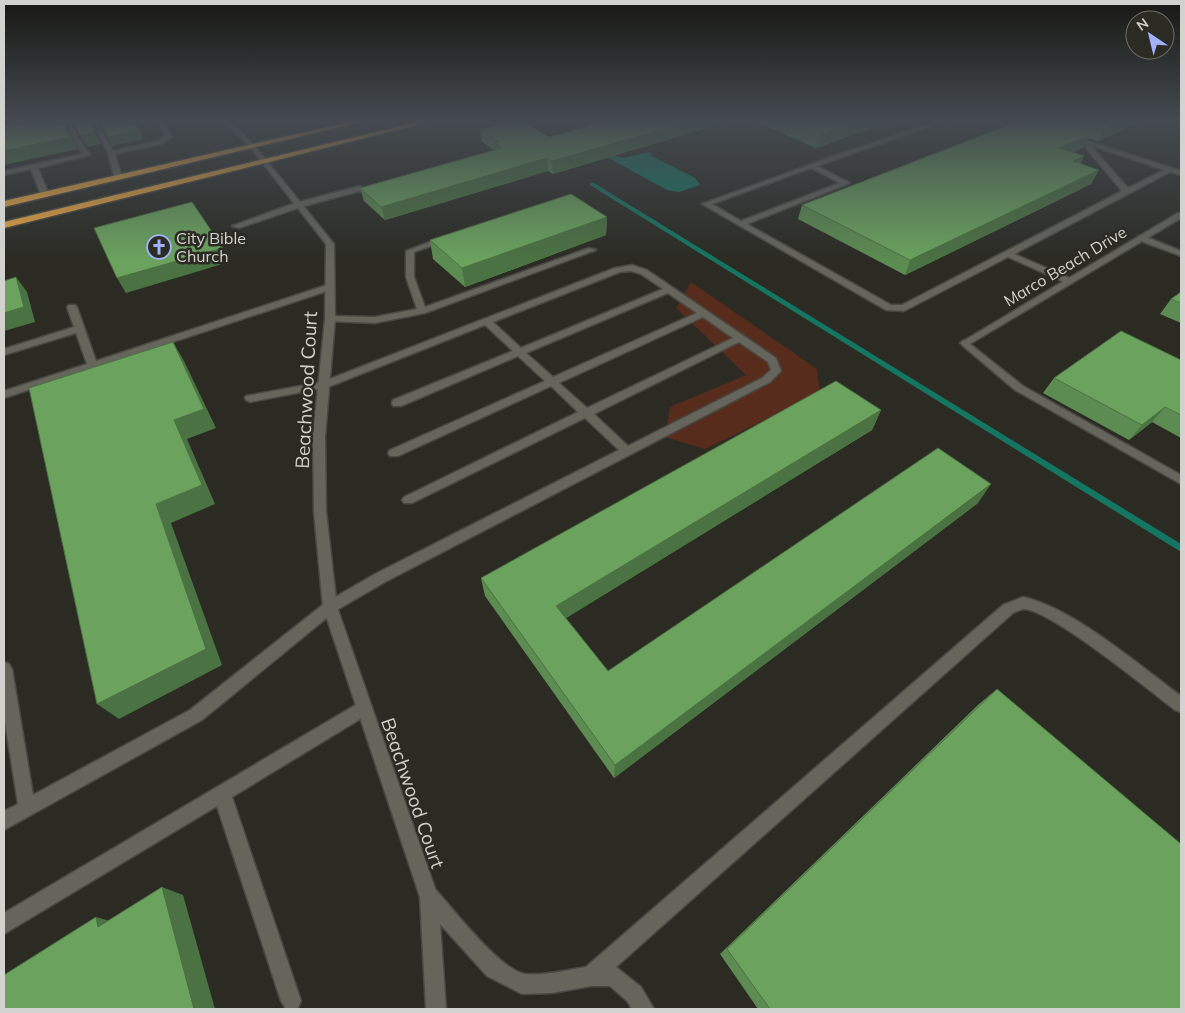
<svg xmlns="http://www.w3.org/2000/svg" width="1185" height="1013" font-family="Mulish,sans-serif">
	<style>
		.green { fill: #582c1c }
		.water { fill: #147661 }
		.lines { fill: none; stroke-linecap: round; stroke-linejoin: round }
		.stream { fill: #147661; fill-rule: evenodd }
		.lane-casing { stroke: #494943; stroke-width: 3 }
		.street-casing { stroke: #494943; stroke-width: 3 }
		.highway-casing { stroke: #494943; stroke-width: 3 }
		.lane { fill: #65655c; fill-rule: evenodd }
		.street { fill: #65655c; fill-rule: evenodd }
		.highway { fill: #f0a942; fill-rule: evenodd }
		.wall { fill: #5c8c51 }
		.shaded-wall { fill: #4b7242 }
		.building { fill: #6ba35e; stroke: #4b7242 }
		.labels { text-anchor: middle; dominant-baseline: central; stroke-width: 5; stroke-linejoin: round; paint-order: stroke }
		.far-poi-label { font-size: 16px; fill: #d2d2ce; stroke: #2b2b24; text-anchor: start }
		.far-street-label { font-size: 16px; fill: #d2d2ce; stroke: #2b2b24 }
		.street-label { font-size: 19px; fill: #d2d2ce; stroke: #2b2b24 }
	</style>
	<rect width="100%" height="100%" fill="#2b2b24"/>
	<!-- green -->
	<path class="green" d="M691 282 817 369 820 393 705 449 665 437 670 407 746 375 676 308Z"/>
	<!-- water -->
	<path class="water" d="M650 152 652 156 695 178 700 185 679 192 667 190 605 156 611 154 623 158Z"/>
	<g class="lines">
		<!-- stream -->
		<path class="stream" d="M590 183H594L1181 544V552L590 185Z"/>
		<!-- lane casing -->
		<g class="lane-casing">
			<path id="lane" d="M141 120H151L103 131 113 151 157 141 165 136 156 120H162L172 137 161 144 115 154 122 178 115 180 108 153 96 130Z
				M941 120H949L817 166 850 183 747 224 891 305H902L1122 191 1080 141 1069 137V135L1172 168 1181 171V175L1170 172 1014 254 1072 279V283H1066L1008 257 904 311 886 310 702 204 842 153ZM1090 145 1164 170 1128 188ZM811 168 840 183 741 221 712 204Z
				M72 124 75 126V132L90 155 38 168 49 195 48 197 41 195 31 169 4 175V171L83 154 69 132V126Z
				M360 186 364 188 363 190 301 207 239 228 232 226 295 203Z
				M1138 236H1144L1181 251V256L1138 240Z
				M443 237 450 239 414 252V277L425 307 589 248 596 250 425 313 375 323 327 321V317L330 316 375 317 417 309 406 277V251Z
				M632 265 647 270 776 358 781 371 770 382 385 582 335 611 202 720 4 830V811L18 804 4 716V662L9 664 12 669 33 795 190 710 325 603 375 574 619 450 585 418 412 503H404L402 500 404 497 578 412 551 386 398 456H390L388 453 390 450 545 381 518 356 401 406H393L392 403 393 400 513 351 485 325 328 387 250 402 246 400 245 398 246 396 322 382 615 268ZM631 271 641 274 663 289 521 348 493 322 620 272ZM668 293 697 313 553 377 526 353ZM703 317 733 338 587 408 559 383ZM739 342 768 362 771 370 762 378 628 446 594 414Z
				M330 284 333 285V289L4 398V391L87 364 76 333 4 355V349L74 327 67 307 69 305H75L77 307 96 361Z
				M965 340 1023 386 1181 475V484L1015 390 962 345V341Z
				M1023 597C1073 608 1139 665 1181 696V712L1175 710C1149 690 1051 610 1024 609 1020 609 1016 612 1013 613L616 967 641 987 654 1009H632L627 1001 610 986H591L552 993 522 994 487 976 440 924 446 1009H426L420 897 422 890 429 888 436 890C454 910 501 971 525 974 545 976 567 970 586 967L1003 605Z
				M364 700 370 703 372 708 370 713 232 797 301 1001 298 1008 286 1009 281 1001 217 806 4 934V913Z"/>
		</g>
		<!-- street casing -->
		<g class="street-casing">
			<path id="street" d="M223 120H229L254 145 334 244 335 319 325 436 326 512 337 607 438 897 436 904 429 906 422 904 420 897 323 607 314 512 313 436 325 319 326 244 250 147Z
				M1178 213H1181V218L968 345 965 346 960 343Z"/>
		</g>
		<!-- highway casing -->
		<g class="highway-casing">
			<path id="highway" d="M358 120H370L4 207V201Z
				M426 120H437L4 228V222Z"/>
		</g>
		<!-- lane -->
		<use href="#lane" class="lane"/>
		<!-- street -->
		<use href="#street" class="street"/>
		<!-- highway -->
		<use href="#highway" class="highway"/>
	</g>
	<!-- wall -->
	<path class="wall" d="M613 120H733L553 174 548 171 385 220 364 201 360 188 494 150 482 142 480 130 549 137Z
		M751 120H896L816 148Z
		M1022 120H1144L1143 121 1098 141 1088 138 1083 148 1072 152 1084 156 1080 164 1099 170 1091 184 905 275 798 219 802 205Z
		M607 217 606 235 465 287 433 259 430 240Z
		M1181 292V323L1160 314 1171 299Z
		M1181 360V438L1152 422 1129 440 1043 393 1054 378Z
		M881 410 872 430 566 618 608 671 978 503 614 778 485 596 481 578Z
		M997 689 1181 1009H758L720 954 979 704Z"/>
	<!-- shaded-wall -->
	<path class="shaded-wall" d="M4 120H63L66 126 67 133 4 131Z
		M80 120H130L96 128 94 131 101 144 87 147 80 135Z
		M695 120H733L553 174 552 161Z
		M865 120H896L816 148 819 135Z
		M1126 120H1144L1143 121 1098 141 1105 129Z
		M140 130 144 139 112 146 108 137Z
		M1090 135 1083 148 1053 161 1059 148Z
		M71 137 78 149 4 165V151Z
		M1084 156 1077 169 1073 161Z
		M547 158 548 171 385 220 381 207Z
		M1099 170 1091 184 905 275 910 260Z
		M607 217 606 235 465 287 462 268Z
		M223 248 229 262 126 293 117 278Z
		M16 277 27 292 35 322 4 331V313Z
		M173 342 184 361 216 428 187 439 215 504 171 523 222 665 119 719 97 704 156 504 174 420Z
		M1165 407 1152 422 1129 440 1142 425Z
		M881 410 872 430 558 623 556 606Z
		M991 484 978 503 614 778 615 765Z
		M162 887 183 895 215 1009H194Z
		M96 917 121 924 98 927Z"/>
	<!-- building -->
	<path class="building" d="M36 120H61V122L71 137 4 151V126Z
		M72 120H88L95 132 80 135Z
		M120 120H132L140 130 108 137 101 124Z
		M520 120 549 137 613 120H695L552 161 547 158 381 207 360 188 502 148 494 143 499 142 480 130Z
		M781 120H865L819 135Z
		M1022 120H1055L1086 130 1090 135 1059 148 1084 156 1073 161 1099 170 910 260 802 205Z
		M1077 120H1126L1105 129Z
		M571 194 607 217 462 268 430 240Z
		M192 202 223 248 117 278 94 228Z
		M16 277 24 307 4 313V281Z
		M1181 292V303L1171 299Z
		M1121 331 1181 360V415L1165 407 1142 425 1054 378Z
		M173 342 204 409 174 420 202 485 156 504 206 649 97 704 29 388Z
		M836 381 881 410 556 606 608 671 938 448 991 484 615 765 481 578Z
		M997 689 1181 844V1009H770L727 949Z
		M162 887 194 1009H4V975L96 917 98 927Z"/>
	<!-- sky -->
	<linearGradient id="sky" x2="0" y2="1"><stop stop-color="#181814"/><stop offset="0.46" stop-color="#444a50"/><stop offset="1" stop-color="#444a50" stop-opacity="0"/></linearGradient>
	<rect width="1185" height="261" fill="url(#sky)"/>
	<!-- icons -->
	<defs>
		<g id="church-ring" transform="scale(1.25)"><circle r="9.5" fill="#2b2b24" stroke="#a1b2fd" stroke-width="1.5"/><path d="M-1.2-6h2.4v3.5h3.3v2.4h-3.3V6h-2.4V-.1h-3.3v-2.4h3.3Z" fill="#a1b2fd"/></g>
	</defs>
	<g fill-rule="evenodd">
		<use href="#church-ring" x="159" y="247"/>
	</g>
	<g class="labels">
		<!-- far-poi labels -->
		<g class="far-poi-label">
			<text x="176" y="238">City Bible<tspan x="176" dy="18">Church</tspan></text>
		</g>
		<!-- far-street labels -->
		<g class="far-street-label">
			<text transform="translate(1065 266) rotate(-31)">Marco Beach Drive</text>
		</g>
		<!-- street labels -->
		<g class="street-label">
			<text transform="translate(306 390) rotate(-87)">Beachwood Court</text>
			<text transform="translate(413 793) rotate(71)">Beachwood Court</text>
		</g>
	</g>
	<!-- border -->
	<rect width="1185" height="1013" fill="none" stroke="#d2d2ce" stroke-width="10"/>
	<!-- north arrow -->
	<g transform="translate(1150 35) rotate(325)"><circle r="24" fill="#2b2b24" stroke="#6e6e68"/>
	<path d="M0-4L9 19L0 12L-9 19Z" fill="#a1b2fd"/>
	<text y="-8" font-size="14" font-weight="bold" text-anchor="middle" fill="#d2d2ce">N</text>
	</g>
</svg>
